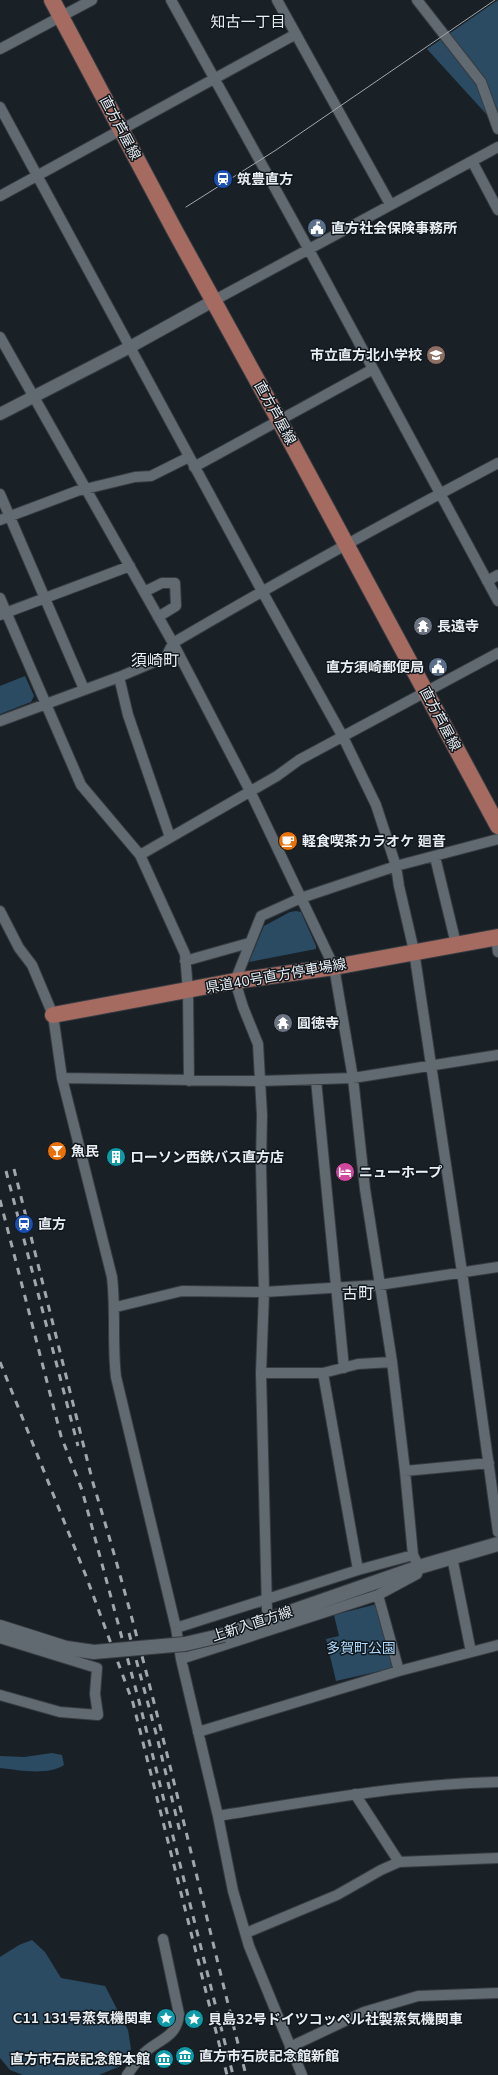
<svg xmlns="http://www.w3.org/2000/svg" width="498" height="2075" font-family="'Nunito Sans','Noto Sans JP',sans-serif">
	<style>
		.green { fill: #2b4b62 }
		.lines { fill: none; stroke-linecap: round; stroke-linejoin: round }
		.minor-casing { stroke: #373c41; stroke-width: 12 }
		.tertiary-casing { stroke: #373c41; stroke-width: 14 }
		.secondary-casing { stroke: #373c41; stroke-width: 16 }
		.primary-casing { stroke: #373c41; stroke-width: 18 }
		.minor { stroke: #616a71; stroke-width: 10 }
		.tertiary { stroke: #616a71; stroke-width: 12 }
		.secondary { stroke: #616a71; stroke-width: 14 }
		.primary { stroke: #a56b60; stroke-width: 16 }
		.tram { stroke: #a1a7ab; stroke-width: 1 }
		.rail { stroke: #a1a7ab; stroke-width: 3; stroke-dasharray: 7 7; stroke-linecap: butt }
		.secondary-bridge-casing { stroke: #373c41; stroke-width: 16; stroke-linecap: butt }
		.secondary-bridge { stroke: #616a71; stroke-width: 14 }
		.labels { text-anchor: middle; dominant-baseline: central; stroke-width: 3; stroke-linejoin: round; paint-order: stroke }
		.street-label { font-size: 14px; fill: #e9eef2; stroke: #10171d }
		.poi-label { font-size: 14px; font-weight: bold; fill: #e9eef2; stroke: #10171d; text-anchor: start }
		.park-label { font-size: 14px; fill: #b0dafb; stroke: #10171d }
		.neighbourhood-label { font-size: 15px; fill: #e9eef2; stroke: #10171d }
		.quarter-label { font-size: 16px; fill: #e9eef2; stroke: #10171d }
	</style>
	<rect width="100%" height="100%" fill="#1a2126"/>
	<!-- green -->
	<path class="green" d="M498 0V127L427 49Z
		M25 676 34 696 31 702 0 714V686Z
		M296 911 301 912 316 946V949L249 962 264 926 290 912Z
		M377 1604 393 1668 336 1681 326 1639 339 1636 334 1615Z
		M52 1753 62 1755 64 1765C47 1776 20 1770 0 1768V1756L24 1757Z
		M32 1940 45 1952 61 1978 105 1986 128 2030 131 2049 123 2065 99 2075H23L10 2070 0 2058V1957L19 1945Z"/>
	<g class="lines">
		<!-- minor casing -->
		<g class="minor-casing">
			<path id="minor" d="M171 0 308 248 498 601
				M277 0 390 204
				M417 0 481 82 498 129
				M0 49 92 0
				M0 107 262 591 343 737 376 805 396 866 399 886 414 951 462 1272 498 1532
				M472 161 498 210
				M0 196 296 34
				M213 301 498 147
				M0 337 173 643 250 791 334 967 353 1078 365 1189 392 1362 405 1471 413 1555 419 1567 417 1574 378 1595 181 1659
				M194 467 373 369
				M0 494 84 689
				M0 520 77 491 135 477 151 476 189 457
				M487 581 498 575
				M144 592 162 583H175L176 606 158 617
				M0 598 81 785 140 855 185 954 188 991 189 1081
				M0 615 130 566
				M119 677 128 715 170 837
				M0 721 119 677 166 657 173 643C280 580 388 521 498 463
				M140 855 277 776 299 760 498 653
				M435 857 456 944
				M0 911 19 948 32 965 53 1015 62 1078 112 1277C116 1311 112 1343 116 1377L176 1628 181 1659 218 1816 233 1891 249 1946 302 2075
				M496 937 498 952
				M185 961 249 943
				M62 1078 260 1081 353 1078 498 1055
				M316 1080 344 1368
				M116 1307 182 1291 264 1292 379 1285 498 1267
				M261 1373H323L358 1364 392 1362
				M323 1373 358 1570
				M405 1471 489 1463
				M452 1557 471 1652
				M378 1595 399 1671
				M267 1610 261 1373 264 1292 261 1165 262 1115 258 1044 243 1007 235 981 261 916 301 898 396 866 498 839
				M176 1628 358 1570 413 1555
				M0 1638 97 1668 95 1694 98 1715 60 1712 0 1695
				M198 1732 399 1671 498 1645
				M355 1794 399 1862
				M218 1816C311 1801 404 1784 498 1782
				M246 1933 337 1895 381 1870 399 1862 498 1858
				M290 2047 364 2012 418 1996 498 1993
				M127 2075C132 2068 137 2061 142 2055 157 2039 177 2039 179 2014L163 1939"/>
		</g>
		<!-- tertiary casing -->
		<g class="tertiary-casing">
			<path id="tertiary" d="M0 414 130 347 213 301"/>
		</g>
		<!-- secondary casing -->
		<g class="secondary-casing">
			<path id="secondary" d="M0 1627 66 1648 94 1652
				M224 1635 419 1567 498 1544"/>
		</g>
		<!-- primary casing -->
		<g class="primary-casing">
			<path id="primary" d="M52 0 175 231 279 420 498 826
				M53 1015 235 981 334 967 498 937"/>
		</g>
		<!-- minor -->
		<use href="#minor" class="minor"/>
		<!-- tertiary -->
		<use href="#tertiary" class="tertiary"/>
		<!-- secondary -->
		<use href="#secondary" class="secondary"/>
		<!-- primary -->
		<use href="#primary" class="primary"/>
		<!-- tram -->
		<path class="tram" d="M186 207 276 150 495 0"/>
		<!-- rail -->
		<path class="rail" d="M14 1169 93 1483C153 1678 195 1877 246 2075
			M6 1171 78 1446
			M0 1200 61 1436 82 1490 139 1701 233 2075
			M0 1362 86 1576 133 1703 227 2075
			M129 1633 157 1737 180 1832"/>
		<!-- secondary-bridge casing -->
		<g class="secondary-bridge-casing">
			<path id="secondary-bridge" d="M94 1652 185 1644 224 1635"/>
		</g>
		<!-- secondary-bridge -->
		<use href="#secondary-bridge" class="secondary-bridge"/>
	</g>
	<!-- icons -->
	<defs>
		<g id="station-disc" transform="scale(1)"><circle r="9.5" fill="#1a4fb4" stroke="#10171d"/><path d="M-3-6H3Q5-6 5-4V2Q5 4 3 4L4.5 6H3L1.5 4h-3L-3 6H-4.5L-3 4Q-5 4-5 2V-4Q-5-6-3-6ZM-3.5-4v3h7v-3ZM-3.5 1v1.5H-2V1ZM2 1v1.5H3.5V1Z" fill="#fff"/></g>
		<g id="civic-disc" transform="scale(1)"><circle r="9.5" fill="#5c6f8a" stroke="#10171d"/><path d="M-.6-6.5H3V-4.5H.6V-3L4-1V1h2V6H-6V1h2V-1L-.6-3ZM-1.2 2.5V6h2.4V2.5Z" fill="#fff"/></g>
		<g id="school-disc" transform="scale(1)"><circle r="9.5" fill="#8d6e63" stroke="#10171d"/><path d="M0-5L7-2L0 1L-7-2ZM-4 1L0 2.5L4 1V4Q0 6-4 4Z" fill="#fff"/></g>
		<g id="temple-disc" transform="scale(1)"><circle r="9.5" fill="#6b7280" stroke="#10171d"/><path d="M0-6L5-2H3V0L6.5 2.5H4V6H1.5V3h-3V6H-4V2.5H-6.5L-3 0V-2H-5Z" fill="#fff"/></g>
		<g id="cafe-disc" transform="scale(1)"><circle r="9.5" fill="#e8710a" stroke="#10171d"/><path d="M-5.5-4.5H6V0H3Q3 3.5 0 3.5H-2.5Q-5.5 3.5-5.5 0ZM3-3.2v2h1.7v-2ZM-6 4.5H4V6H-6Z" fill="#fff"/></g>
		<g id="bar-disc" transform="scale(1)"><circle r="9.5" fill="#e8710a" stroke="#10171d"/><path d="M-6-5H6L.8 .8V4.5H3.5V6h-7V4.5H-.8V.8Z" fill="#fff"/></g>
		<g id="building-disc" transform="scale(1)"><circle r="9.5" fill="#0f9aa8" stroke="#10171d"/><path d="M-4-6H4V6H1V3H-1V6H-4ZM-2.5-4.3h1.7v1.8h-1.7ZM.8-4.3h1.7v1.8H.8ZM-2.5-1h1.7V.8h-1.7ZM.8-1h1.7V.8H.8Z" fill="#fff"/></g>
		<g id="hotel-disc" transform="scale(1)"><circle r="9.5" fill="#d1479c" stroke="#10171d"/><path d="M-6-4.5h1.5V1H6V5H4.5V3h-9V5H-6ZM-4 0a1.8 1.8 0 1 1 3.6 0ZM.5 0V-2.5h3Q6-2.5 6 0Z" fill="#fff"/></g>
		<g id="sight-disc" transform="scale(1)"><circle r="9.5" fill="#0f9aa8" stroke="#10171d"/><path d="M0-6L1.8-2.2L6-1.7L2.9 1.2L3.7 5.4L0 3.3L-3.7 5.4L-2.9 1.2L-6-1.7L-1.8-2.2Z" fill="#fff"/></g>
		<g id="museum-disc" transform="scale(1)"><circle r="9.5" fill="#0f9aa8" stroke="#10171d"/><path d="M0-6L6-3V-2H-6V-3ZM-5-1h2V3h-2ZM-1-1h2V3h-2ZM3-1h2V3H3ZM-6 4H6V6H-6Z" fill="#fff"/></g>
	</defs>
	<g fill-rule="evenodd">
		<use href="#station-disc" x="223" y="179"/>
		<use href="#civic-disc" x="317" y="228"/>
		<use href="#school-disc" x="436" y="355"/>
		<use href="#temple-disc" x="423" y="626"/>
		<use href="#civic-disc" x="438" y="667"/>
		<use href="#cafe-disc" x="288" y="841"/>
		<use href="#temple-disc" x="283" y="1023"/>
		<use href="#bar-disc" x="57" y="1151"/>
		<use href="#building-disc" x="116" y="1157"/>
		<use href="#hotel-disc" x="345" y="1172"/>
		<use href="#station-disc" x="24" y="1224"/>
		<use href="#sight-disc" x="166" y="2018"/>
		<use href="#sight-disc" x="194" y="2019"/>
		<use href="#museum-disc" x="185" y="2056"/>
		<use href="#museum-disc" x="164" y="2059"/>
	</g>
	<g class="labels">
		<!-- street labels -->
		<g class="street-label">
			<text transform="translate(120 128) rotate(62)">直方芦屋線</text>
			<text transform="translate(275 413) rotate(61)">直方芦屋線</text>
			<text transform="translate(440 719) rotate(62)">直方芦屋線</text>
			<text transform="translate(276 976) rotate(-10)">県道40号直方停車場線</text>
			<text transform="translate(252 1624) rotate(-18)">上新入直方線</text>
		</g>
		<!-- poi labels -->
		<g class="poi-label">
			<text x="237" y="179">筑豊直方</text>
			<text x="331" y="228">直方社会保険事務所</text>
			<text x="422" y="355" text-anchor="end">市立直方北小学校</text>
			<text x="437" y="626">長遠寺</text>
			<text x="424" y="667" text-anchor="end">直方須崎郵便局</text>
			<text x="302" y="841">軽食喫茶カラオケ 廻音</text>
			<text x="297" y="1023">圓徳寺</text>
			<text x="71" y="1151">魚民</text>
			<text x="130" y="1157">ローソン西鉄バス直方店</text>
			<text x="359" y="1172">ニューホープ</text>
			<text x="38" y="1224">直方</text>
			<text x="152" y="2018" text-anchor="end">C11 131号蒸気機関車</text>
			<text x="208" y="2019">貝島32号ドイツコッペル社製蒸気機関車</text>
			<text x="199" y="2056">直方市石炭記念館新館</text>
			<text x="150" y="2059" text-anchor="end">直方市石炭記念館本館</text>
		</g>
		<!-- park labels -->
		<g class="park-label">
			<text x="361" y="1648">多賀町公園</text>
		</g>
		<!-- neighbourhood labels -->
		<g class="neighbourhood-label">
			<text x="248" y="22">知古一丁目</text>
		</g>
		<!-- quarter labels -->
		<g class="quarter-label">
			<text x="155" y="661">須崎町</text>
			<text x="358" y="1294">古町</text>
		</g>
	</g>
</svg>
